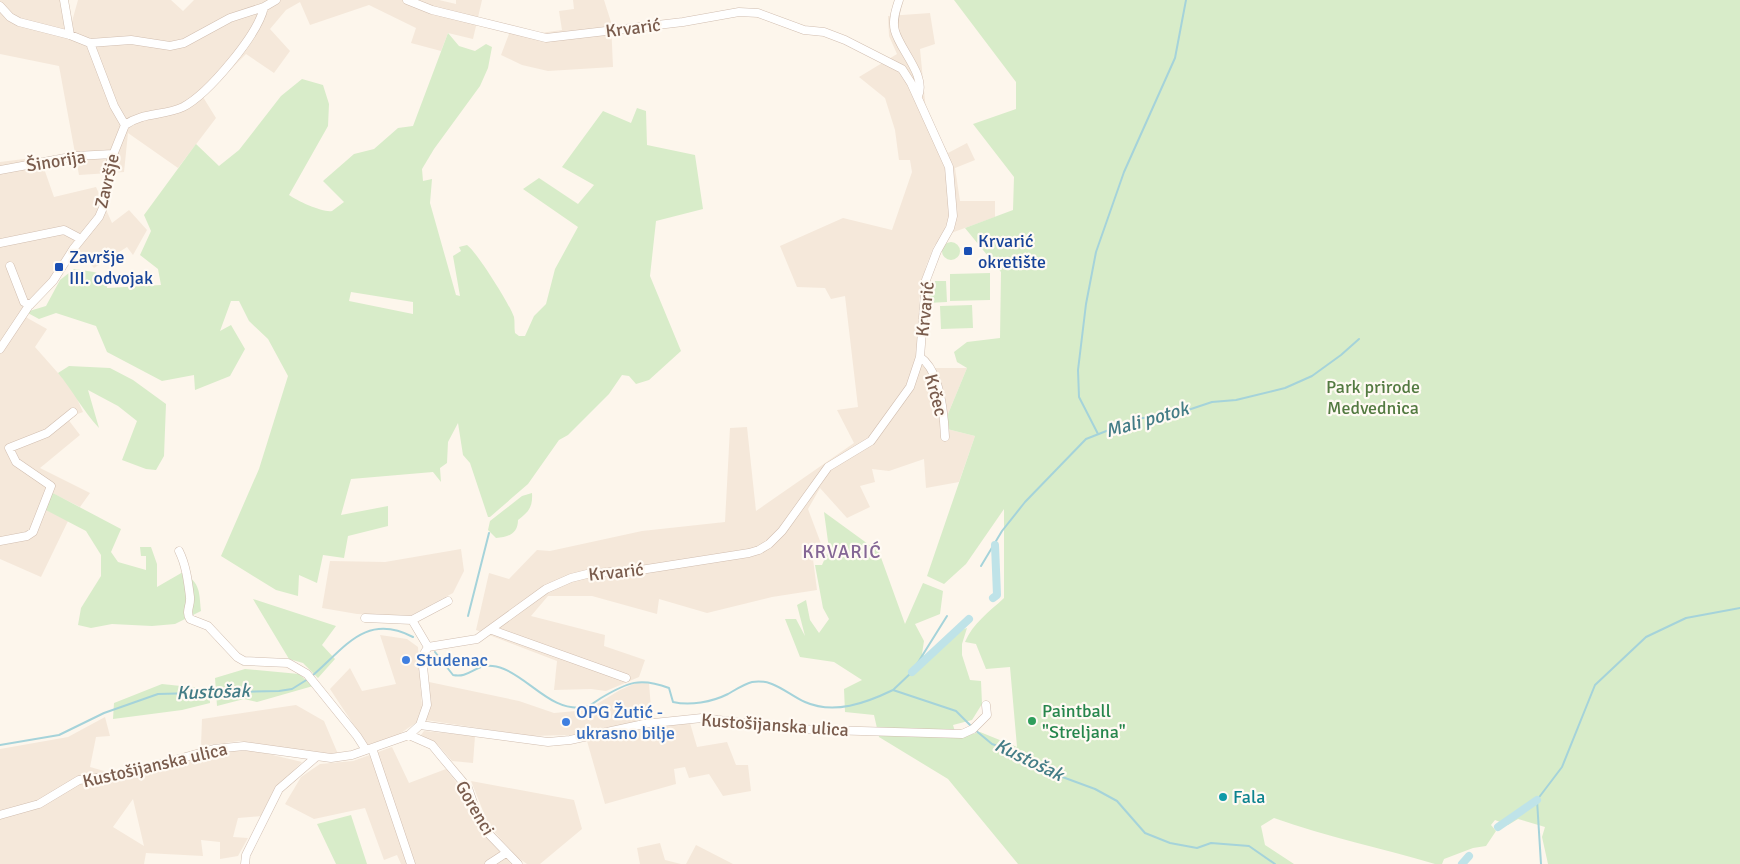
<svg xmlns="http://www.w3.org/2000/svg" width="1740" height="864" font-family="Signika,sans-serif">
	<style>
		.residential { fill: #f5e8da; fill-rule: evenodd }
		.green { fill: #d8ecc9; fill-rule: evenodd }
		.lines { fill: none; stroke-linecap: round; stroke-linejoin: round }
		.stream { stroke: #a5d3da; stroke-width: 2 }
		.canal { stroke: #bfe3e8; stroke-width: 8 }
		.minor-casing { stroke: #d1beb0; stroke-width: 9 }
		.minor { stroke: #fff; stroke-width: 8 }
		.transit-dot { fill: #1a4fb4; stroke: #fffaf3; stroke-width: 2 }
		.shop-dot { fill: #3f7fe0; stroke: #fffaf3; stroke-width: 2 }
		.leisure-dot { fill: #2e9e5b; stroke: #fffaf3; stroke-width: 2 }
		.culture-dot { fill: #0f9aa8; stroke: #fffaf3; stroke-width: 2 }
		.labels { text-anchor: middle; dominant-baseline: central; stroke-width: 4.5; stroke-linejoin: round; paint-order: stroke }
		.street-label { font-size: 18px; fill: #7a5c4d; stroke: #fffaf3 }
		.transit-label { font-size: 18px; fill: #164399; stroke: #fffaf3; text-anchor: start }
		.park-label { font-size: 18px; fill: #537a41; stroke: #fffaf3 }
		.shop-label { font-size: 18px; fill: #366cbe; stroke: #fffaf3; text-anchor: start }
		.leisure-label { font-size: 18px; fill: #27864d; stroke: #fffaf3; text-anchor: start }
		.culture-label { font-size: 18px; fill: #0d838f; stroke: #fffaf3; text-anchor: start }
		.water-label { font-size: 19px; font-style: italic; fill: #437c86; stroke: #fffaf3 }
		.neighbourhood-label { font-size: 19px; letter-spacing: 1px; fill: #846695; stroke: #fffaf3 }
	</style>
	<rect width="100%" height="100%" fill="#fdf6ec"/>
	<!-- residential -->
	<path class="residential" d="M0 0H62L71 25 78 0H171L183 11 194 0H439L456 4V0H482L473 39 448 33 441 51 411 43 416 28 369 5 310 25 300 2 286 10 270 29 290 51 274 73 246 54 203 97 216 118 178 168 128 133 124 172 79 175 59 66 0 54Z
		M573 0H604L611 22 613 67 548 71 522 65 501 55 512 26 540 33 562 30 559 11 574 9Z
		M930 13 935 44 920 49 926 111 948 153 967 143 975 160 955 168 960 201H995V217L943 236 934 246 926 266 919 301 921 353 935 368H967L948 414 947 429 975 436 959 482 926 488 924 459 889 471 872 469 875 482 860 486 870 507 847 518 820 488 808 509 823 549 813 559 817 590 772 597 707 613 659 599 657 614 592 596H548L531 616 605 635 604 646 645 660 639 677 606 691 591 689 554 690 557 661 476 630 489 573 509 579 537 550 550 551 642 531 725 522 730 428 747 427 756 511 854 443 837 410 858 407 845 296 831 299 825 288 797 287 780 246 843 218 892 230 912 172 910 160H899L895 130 885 98 859 77 897 54 889 36 888 16Z
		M40 157 54 197 96 187 112 223 129 210 147 230 133 255 127 247 94 268 78 250 44 294 22 315 47 329 35 347 73 390 83 412 67 418 80 435 40 468 90 493 80 507 50 492 43 508 68 521 41 577 0 559V162Z
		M461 549 464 571 453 593 410 616 357 614 322 608 330 561 385 562Z
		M380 635 407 639 418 647 422 708 417 722 398 735 367 745 330 689 350 668 362 691 396 684Z
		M429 682 519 701 554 713 587 710 620 690 638 682 649 683 652 721 570 735 529 736 426 720 431 706Z
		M296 705 324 721 338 754 303 752 240 741 201 746 202 719Z
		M105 717 110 736 96 737 90 767 129 778 216 751H256L302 762 272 793 262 816 238 818 233 837 248 838 238 856 220 859V842L201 840 203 856 146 853 144 864H0V749L68 737ZM133 799 144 846 113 827Z
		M690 723 697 747 727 742 736 765H748L751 791 723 796 709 774 689 778 685 767 674 769 676 784 605 804 587 741 657 726Z
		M424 731 475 736 473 763 452 761 438 745 421 735Z
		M392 747 409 783 446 769 467 796 476 822 511 864H401L397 855 384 860 365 808 314 819 285 804 301 777 320 764 353 761Z
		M471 781 574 800 582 829 540 864H527L517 857 489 826Z
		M660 843 665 860 681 864H640L637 848Z
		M696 845 733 864H734H686Z"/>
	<!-- green -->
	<path class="green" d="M954 0H1740V864H1548L1542 837 1545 827 1518 819 1508 825 1495 820 1491 825 1496 831 1486 846 1473 848 1444 859 1442 864H1435C1382 848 1327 837 1274 818L1261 826 1265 845 1294 864H1018L948 779 879 737 874 715 845 712 844 689 862 680 834 662 800 657 785 619H796L805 636 797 605 806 600 810 620 819 633 829 619 823 608 815 565H822L829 549 824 512 879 552 905 624 923 583 943 591 940 614 915 624 924 641 922 654 930 660 961 630 967 628 962 644V655L970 680 981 681 982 704 972 720 953 725 957 738 980 732 1017 747 1010 667 986 669 976 644 965 642C973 623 989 612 1004 598V509L966 564 944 584 927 576 975 436 947 429 948 414 967 368 957 362 954 352 967 342 1000 338 1001 272 965 228 1013 210 1014 177 973 124 1016 109V82Z
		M448 33 459 46 475 51 486 44 492 47 488 68 480 86 434 149 422 169 423 181 432 179 430 203 456 295 460 296 453 256 461 251 459 247 467 245C477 252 510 305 514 317 515 322 514 328 515 333L519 336H525L534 316 546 304 555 269 578 227 523 189 539 178 578 204 594 185 562 167 603 111 631 123 637 108 646 111 647 145 695 155 703 209 656 221 650 276 681 351 649 380 636 384 629 376 622 375 609 394 568 435 559 440 528 484 490 517H488L470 463 463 455 458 423 448 442 447 463 440 468 441 482 433 472 351 479 341 515 388 506V526L348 536 344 558 323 555 317 583 299 575 298 596 276 590 221 556 259 469 288 376 268 339 249 321 239 301H231L220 331 231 325 245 349 230 376 195 390 194 375 162 381 107 352 96 326 56 313 39 319 26 312 46 306 60 280 74 269 94 272 108 277 107 288 161 285 158 269 140 255 151 231 144 215 196 144 219 166 239 150 281 96 302 79 323 85 329 104 328 126 289 195C297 201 324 213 332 211L344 202 323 181 354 154 374 149 398 128 413 126ZM351 292 413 302V314L349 301Z
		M942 251a9 9 0 1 1 18 0a9 9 0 1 1-18 0Z
		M990 273V300L950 301V274Z
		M935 281H946L947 302 927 303 930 288Z
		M972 305 973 328 941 329 940 306Z
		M69 366 110 368 133 380 166 404 164 456 156 470 146 469 122 460 137 421 118 406 88 390 99 428C83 411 73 391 58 373Z
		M49 491 121 529 111 552 118 562 146 570V556H141L140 547H151L157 564V587L183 572C201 584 199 592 201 611L175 624 152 626 112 624 91 628 78 625 81 608 101 576V555L86 531 42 508Z
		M532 493C533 508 528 512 518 520 518 534 508 537 496 538L488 530 490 521 522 496Z
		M253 599 336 626 322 645 335 659 318 678 303 663 289 659Z
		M245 669 299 674 313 686 257 702 244 699 217 706 215 678Z
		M162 684 209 689 210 703 182 710 113 719 114 703Z
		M351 815 367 864H336L317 824Z"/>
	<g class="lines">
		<!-- stream -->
		<path class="stream" d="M1098 434 1079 397 1078 370 1086 304 1096 252 1124 172 1175 58 1186 0
			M981 566 1002 531 1025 502 1086 439 1137 419 1185 411 1212 402 1236 400 1285 388 1312 376 1341 355 1359 339
			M468 616 489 533
			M435 652 453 675C473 679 476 658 504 669 531 680 553 713 585 707 591 706 596 701 601 698 628 682 640 677 669 688L673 702C690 706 712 702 728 694 735 690 744 684 752 682 773 678 787 694 805 702 834 715 866 703 893 690L956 711 971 726
			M312 676C344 649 365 612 413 637
			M893 690 912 672 947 616
			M974 729 992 744 1007 749 1038 768 1095 789 1117 801 1145 833 1170 843 1197 848 1211 843 1249 846 1275 864
			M0 745 59 735 104 713 158 694 279 691 292 689 308 679
			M1541 864 1537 800 1562 767 1595 685 1646 637 1686 618 1740 608"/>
		<!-- canal -->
		<path class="canal" d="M993 598 997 595 995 545
			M912 672 969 619
			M1498 827 1537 800
			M1462 864 1469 856"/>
		<!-- minor casing -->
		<g class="minor-casing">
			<path id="minor" d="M64 0 70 35
				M899 0C896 9 892 21 895 31 900 50 927 76 918 96
				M0 6 10 17 19 22 70 35 90 43 131 40 170 46 184 43 230 18 264 7 276 0
				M90 43 114 106 125 125
				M0 170 76 156 113 154
				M0 243 64 230 81 239
				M10 266 24 302 30 305
				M0 349 28 307 53 281 74 248 99 217 105 203 111 160 125 125C143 112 164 116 183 107 208 94 258 35 264 7
				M920 357C940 370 944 414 945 437
				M0 541 27 536 33 532 51 486 16 462 9 448 47 433 73 412
				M179 551C186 565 188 581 190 597 191 606 185 611 190 619L208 626 237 657 244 661 288 663 307 674 357 736 366 750
				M365 618 412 620 448 601
				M412 620 428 647
				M492 630 626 678
				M420 725 548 742 570 740 644 724 702 718 794 729 962 734 973 729 987 715 986 705
				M409 735 432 745 441 756 468 788 479 820 488 833 518 864
				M372 748 411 864
				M0 815 39 804 79 780 122 775 214 749 244 746 331 758 352 755 409 735 420 725 427 705 422 657 428 647 477 639 546 589 571 578 591 573 634 571 749 553 759 550 769 544 782 531 828 467 871 441 910 387 920 357 926 280 937 251 950 228 953 216 949 167 911 83 902 69 845 40 824 32 804 30 758 13 739 12 683 22 546 38 432 10 407 0
				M245 864 246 855 279 789 316 757
				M489 864 506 853"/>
		</g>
		<!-- minor -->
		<use href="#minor" class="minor"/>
	</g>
	<!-- markers -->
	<g class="transit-dot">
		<rect x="963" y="246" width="10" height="10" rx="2.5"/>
		<rect x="54" y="262" width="10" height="10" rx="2.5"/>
	</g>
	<g class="shop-dot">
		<circle cx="406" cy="660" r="5"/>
		<circle cx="566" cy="722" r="5"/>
	</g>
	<circle class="leisure-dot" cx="1032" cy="721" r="5"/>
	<circle class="culture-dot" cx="1223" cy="797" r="5"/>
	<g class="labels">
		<!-- street labels -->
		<g class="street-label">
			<text transform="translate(633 28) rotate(-7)">Krvarić</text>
			<text transform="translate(56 161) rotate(-9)">Šinorija</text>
			<text transform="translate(107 181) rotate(-77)">Završje</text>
			<text transform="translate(925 309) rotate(-84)">Krvarić</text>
			<text transform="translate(936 395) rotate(75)">Krčec</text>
			<text transform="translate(616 572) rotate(-6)">Krvarić</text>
			<text transform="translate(775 725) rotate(4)">Kustošijanska ulica</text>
			<text transform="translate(155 765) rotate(-13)">Kustošijanska ulica</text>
			<text transform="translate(475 808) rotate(60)">Gorenci</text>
		</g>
		<!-- transit labels -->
		<g class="transit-label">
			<text x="978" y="241">Krvarić<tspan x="978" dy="21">okretište</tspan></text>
			<text x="69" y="257">Završje<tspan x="69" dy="21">III. odvojak</tspan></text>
		</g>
		<!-- park labels -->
		<g class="park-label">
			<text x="1373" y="387">Park prirode<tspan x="1373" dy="21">Medvednica</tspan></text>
		</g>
		<!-- shop labels -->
		<g class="shop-label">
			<text x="416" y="660">Studenac</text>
			<text x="576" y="712">OPG Žutić -<tspan x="576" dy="21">ukrasno bilje</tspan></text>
		</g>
		<!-- leisure labels -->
		<g class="leisure-label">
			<text x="1042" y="711">Paintball<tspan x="1042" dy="21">"Streljana"</tspan></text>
		</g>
		<!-- culture labels -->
		<g class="culture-label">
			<text x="1233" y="797">Fala</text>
		</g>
		<!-- water labels -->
		<g class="water-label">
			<text transform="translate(1147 420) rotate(-16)">Mali potok</text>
			<text transform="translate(213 692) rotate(-2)">Kustošak</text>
			<text transform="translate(1029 760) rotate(26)">Kustošak</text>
		</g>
		<!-- neighbourhood labels -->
		<g class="neighbourhood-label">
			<text x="842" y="552">KRVARIĆ</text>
		</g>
	</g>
</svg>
